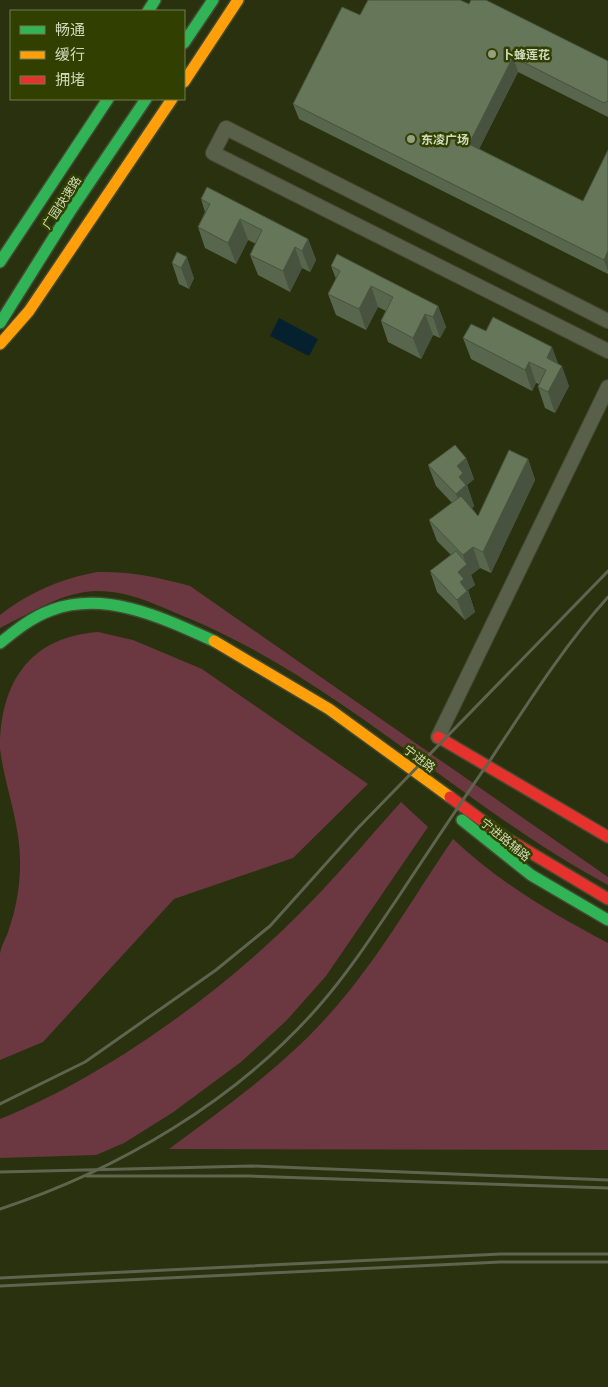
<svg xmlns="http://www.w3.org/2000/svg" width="608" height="1387" font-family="Barlow,'Noto Sans SC',sans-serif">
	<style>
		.green { fill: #6b3842 }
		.water { fill: #05202f }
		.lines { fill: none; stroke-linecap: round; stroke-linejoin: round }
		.street-casing { stroke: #424932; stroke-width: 16 }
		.fast-casing { stroke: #424932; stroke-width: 14 }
		.slow-casing { stroke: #424932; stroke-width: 14 }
		.jam-casing { stroke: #424932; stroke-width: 14 }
		.street { stroke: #596049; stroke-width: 14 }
		.fast { stroke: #30b455; stroke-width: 11 }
		.slow { stroke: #ff9f0a; stroke-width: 11 }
		.jam { stroke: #e5322d; stroke-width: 11 }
		.rail { stroke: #5f644f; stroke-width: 3 }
		.wall { fill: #58664d }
		.shaded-wall { fill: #47533e }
		.building { fill: #667759; stroke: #47533e }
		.poi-dot { fill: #96a080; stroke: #314000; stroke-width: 2 }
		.labels { text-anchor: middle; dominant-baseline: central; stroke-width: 5; stroke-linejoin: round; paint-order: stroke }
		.poi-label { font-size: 12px; font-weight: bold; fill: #d0dbbd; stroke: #314000; text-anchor: start }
		.street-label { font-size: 12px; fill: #d0dbbd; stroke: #314000 }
	</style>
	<rect width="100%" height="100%" fill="#29310f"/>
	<!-- green -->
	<path class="green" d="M97 572C130 571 158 577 190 586L608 877V885C461 806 343 683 188 618 159 606 130 591 98 591 63 591 31 613 0 628V615C30 592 60 579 97 572Z
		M98 632 133 640 202 669 368 784 293 858 174 899 43 1042 0 1060C0 1036 0 1012 0 988 0 977 0 964 0 954 1 945 7 937 9 929 16 909 20 886 20 865 21 825 5 788 0 749 0 682 30 637 98 632Z
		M401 802 428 827 326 976 286 1021 241 1062 172 1113 124 1143 96 1155 0 1158V1119C107 1076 227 989 307 906 340 873 370 836 401 802Z
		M453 839C500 883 551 913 608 943V1150L169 1149C224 1108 280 1069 326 1018 375 965 412 899 453 839Z"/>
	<!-- water -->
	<path class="water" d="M279 318 318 339 309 356 270 336Z"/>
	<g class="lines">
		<!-- street casing -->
		<g class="street-casing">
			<path id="street" d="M608 321 226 128 213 153 608 351
				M438 737 608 387"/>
		</g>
		<!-- fast casing -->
		<g class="fast-casing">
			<path id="fast" d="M148 11 155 0
				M184 43 213 0
				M0 262 108 99
				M0 323 69 213 146 99
				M0 643C16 630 32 617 52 610 106 590 165 619 214 641
				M462 820 531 875 608 920"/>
		</g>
		<!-- slow casing -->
		<g class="slow-casing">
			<path id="slow" d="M184 82 238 0
				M0 344 29 311 172 99
				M214 641 329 709 450 797"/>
		</g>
		<!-- jam casing -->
		<g class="jam-casing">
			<path id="jam" d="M438 737 608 837
				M450 797 506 838 608 899"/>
		</g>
		<!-- street -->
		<use href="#street" class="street"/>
		<!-- fast -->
		<use href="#fast" class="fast"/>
		<!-- slow -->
		<use href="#slow" class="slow"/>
		<!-- jam -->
		<use href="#jam" class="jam"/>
		<!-- rail -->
		<path class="rail" d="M0 1104 85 1062 216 970 270 926 357 829 608 571
			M0 1172 252 1166 608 1180
			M87 1176H249L608 1188
			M0 1209C118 1170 236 1101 319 1006 348 973 372 936 397 899 428 852 459 805 491 759 528 703 563 647 608 597
			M0 1278 501 1254H608
			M0 1286 500 1262H608"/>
	</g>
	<!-- wall -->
	<path class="wall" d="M469 4 608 61V117L518 72 479 149 583 201 608 150V274L299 119 293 104 360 15Z
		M201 199 308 239 316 260 310 272 302 268 290 292 258 275 250 255 256 244 248 240 236 264 205 248 198 227 205 212Z
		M177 252 194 278 189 289 179 284 172 263Z
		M331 266 438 306 446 327 440 338 433 335 421 359 388 342 381 321 386 311 378 307 366 330 336 315 328 294 336 279Z
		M486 331 558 364 569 386 555 413 545 408 538 387 539 384 536 383 532 391 471 359 463 338Z
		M466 458 474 479 467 485 474 506 472 508 478 516 528 459 535 480 491 573 480 568 471 575 475 585 468 590 475 612 465 620 437 592 430 571 451 555 437 541 429 520 452 503 436 486 428 465Z"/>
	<!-- shaded-wall -->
	<path class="shaded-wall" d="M513 57 518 72 474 159 469 144Z
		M240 219 248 240 236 264 228 243Z
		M308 239 316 260 310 272 302 251Z
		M295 247 302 268 290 292 283 271Z
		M608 251V271L604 260Z
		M187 257 194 278 189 289 181 268Z
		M371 286 378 307 366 330 359 309Z
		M438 306 446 327 440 338 433 317Z
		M425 314 433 335 421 359 413 338Z
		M552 347 560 368 547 358Z
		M529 362 536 383 532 391 525 370Z
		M562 366 569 386 555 413 548 392Z
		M466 458 474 479 467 485 474 506 464 515 456 494 459 477 457 466Z
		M528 459 535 480 491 573 483 552Z
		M473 547 480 568 471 575 475 585 468 590 475 612 465 620 457 600 458 572 466 565 463 555Z"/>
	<!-- building -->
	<path class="building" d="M368 0H460L469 4 471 0H486L608 61V101L604 103 513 57 469 144 583 201 608 150V251L604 260 293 104 342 7 360 15Z
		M207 187 308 239 302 251 295 247 283 271 250 255 262 230 240 219 228 243 198 227 210 204 201 199Z
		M177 252 187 257 181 268 172 263Z
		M337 254 438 306 433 317 425 314 413 338 381 321 393 297 371 286 359 309 328 294 340 271 331 266Z
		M493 317 552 347 547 358 562 366 548 392 538 387 546 370 529 362 525 370 463 338 471 324 486 331Z
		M455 445 466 458 457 466 463 473 459 477 466 485 456 494 428 465Z
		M509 450 528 459 483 552 473 547 463 555 429 520 461 496 478 516Z
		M456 551 467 564 458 572 464 579 460 582 467 591 457 600 430 571Z"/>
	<!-- markers -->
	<g class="poi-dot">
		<circle cx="492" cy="54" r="5"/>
		<circle cx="411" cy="139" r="5"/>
	</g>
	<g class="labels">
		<!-- poi labels -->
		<g class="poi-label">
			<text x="502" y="54">卜蜂莲花</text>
			<text x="421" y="139">东凌广场</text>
		</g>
		<!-- street labels -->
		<g class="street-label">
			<text transform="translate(61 202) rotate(-57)">广园快速路</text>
			<text transform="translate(420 758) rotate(37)">宁进路</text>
			<text transform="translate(506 839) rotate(39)">宁进路辅路</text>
		</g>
	</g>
	<!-- legend -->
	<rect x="10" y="10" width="175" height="90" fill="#314000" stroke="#717e4c"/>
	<rect x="20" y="26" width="25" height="8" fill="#30b455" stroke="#717e4c"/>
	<text x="55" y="35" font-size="15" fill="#d0dbbd">畅通</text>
	<rect x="20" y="51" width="25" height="8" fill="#ff9f0a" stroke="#717e4c"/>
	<text x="55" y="60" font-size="15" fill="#d0dbbd">缓行</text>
	<rect x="20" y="76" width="25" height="8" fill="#e5322d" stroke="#717e4c"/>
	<text x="55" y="85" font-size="15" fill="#d0dbbd">拥堵</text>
</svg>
